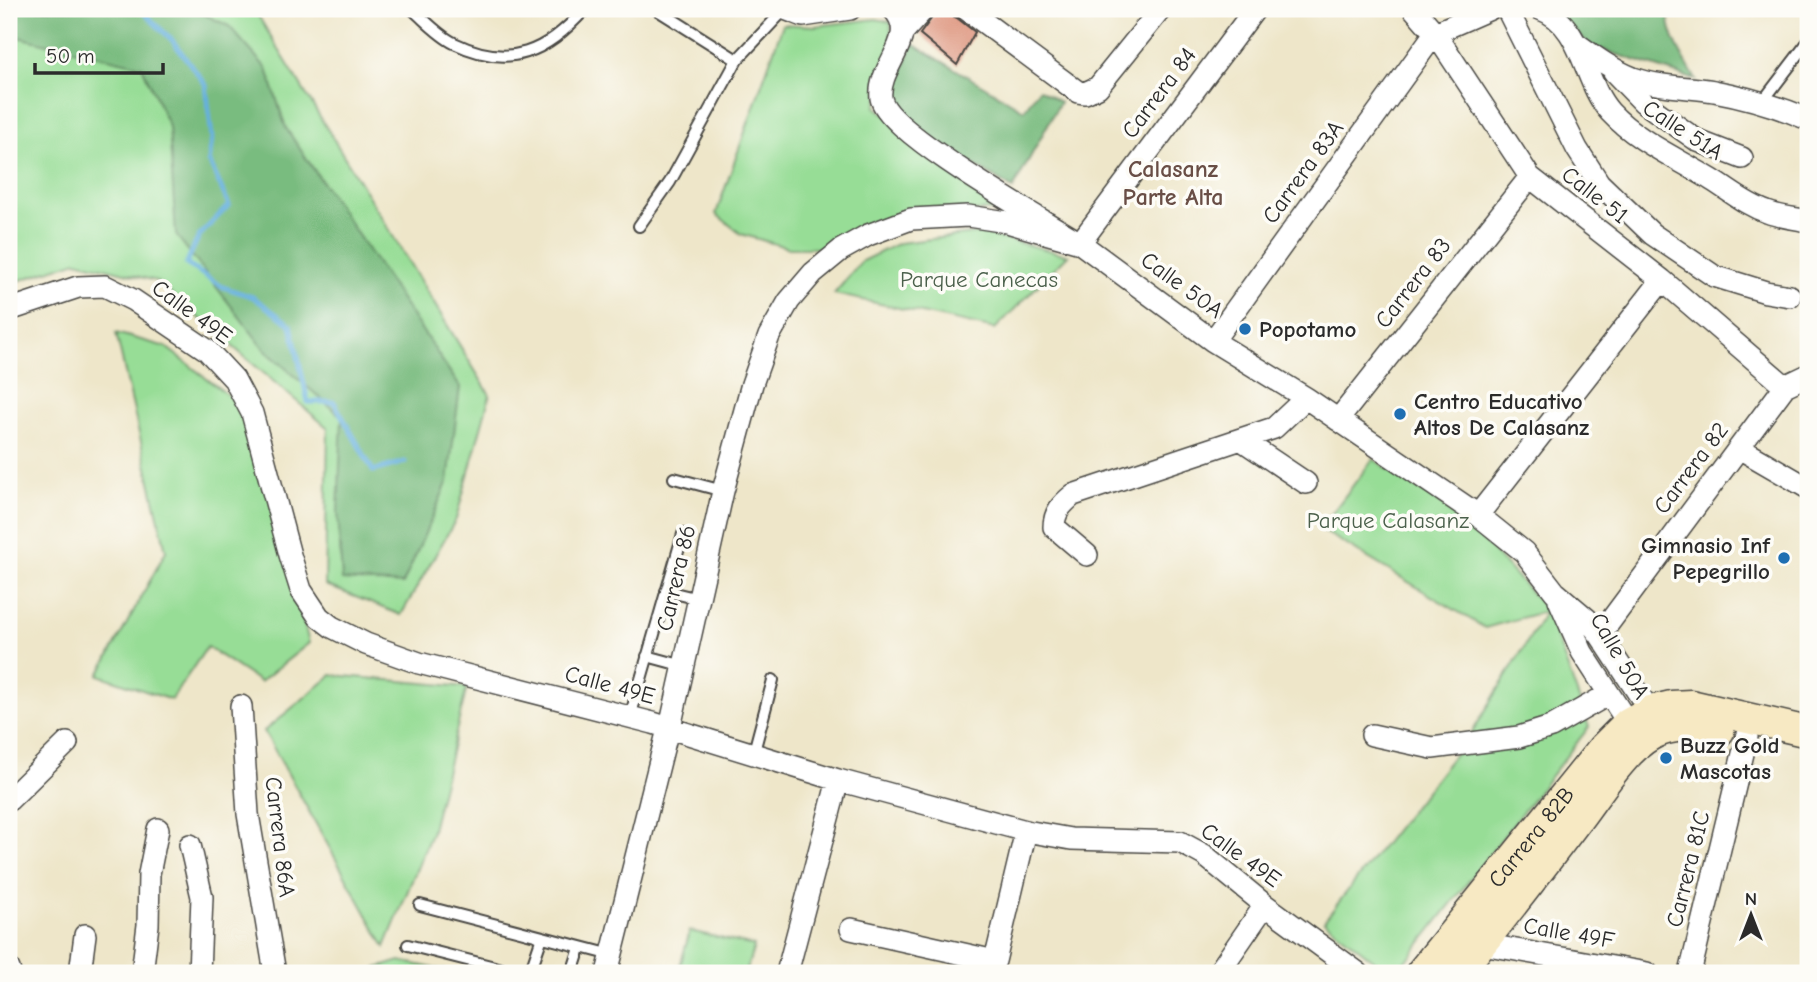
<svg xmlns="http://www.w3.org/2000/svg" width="1817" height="982" font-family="'Comic Neue',sans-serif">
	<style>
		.green { fill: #97dd96; stroke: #618460; stroke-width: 2 }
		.forest { fill: #79bc7f; stroke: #527455; stroke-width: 2 }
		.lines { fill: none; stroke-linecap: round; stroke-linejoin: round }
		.stream { stroke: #65b0de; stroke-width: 5 }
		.building { fill: #dc8f77 }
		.lane-casing { stroke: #484743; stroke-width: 14 }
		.street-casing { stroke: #484743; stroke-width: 24 }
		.secondary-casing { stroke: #484743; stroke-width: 33 }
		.lane { stroke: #fff; stroke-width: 10 }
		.street { stroke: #fff; stroke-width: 21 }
		.secondary { stroke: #f7e9c3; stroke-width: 30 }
		.poi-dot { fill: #1f6fb2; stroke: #fdfcf7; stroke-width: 2.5 }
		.labels { text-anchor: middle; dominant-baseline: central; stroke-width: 7; stroke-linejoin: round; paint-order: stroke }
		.street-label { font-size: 23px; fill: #2b2b2b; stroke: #fdfcf7 }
		.park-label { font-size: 23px; fill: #4b604b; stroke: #fdfcf7 }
		.poi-label { font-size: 23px; font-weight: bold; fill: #2b2b2b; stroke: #fdfcf7; text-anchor: start }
		.neighbourhood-label { font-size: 24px; font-weight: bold; fill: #694e46; stroke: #fdfcf7 }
	</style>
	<rect width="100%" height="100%" fill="#fdfcf7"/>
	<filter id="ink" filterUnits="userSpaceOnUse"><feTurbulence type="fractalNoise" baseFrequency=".0143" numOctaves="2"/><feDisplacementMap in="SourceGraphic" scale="14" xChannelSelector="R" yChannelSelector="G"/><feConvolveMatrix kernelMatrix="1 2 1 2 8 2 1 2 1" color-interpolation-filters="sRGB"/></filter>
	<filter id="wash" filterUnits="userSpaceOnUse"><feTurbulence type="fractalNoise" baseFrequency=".00686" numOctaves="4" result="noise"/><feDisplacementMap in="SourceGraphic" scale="28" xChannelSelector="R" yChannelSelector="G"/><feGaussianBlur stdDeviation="1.57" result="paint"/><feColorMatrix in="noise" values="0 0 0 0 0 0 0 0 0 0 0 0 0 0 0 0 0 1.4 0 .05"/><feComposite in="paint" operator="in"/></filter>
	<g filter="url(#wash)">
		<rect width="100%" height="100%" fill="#eee6c9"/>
		<!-- green -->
		<path class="green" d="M9 9H254L490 395 456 519 401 615 325 585 328 428 156 281 77 261 9 284Z
			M876 19 891 22V43L876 107 1011 210 900 213 821 248H789L741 234 716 214 783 24 815 26Z
			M980 233 1068 255 995 329 834 294 862 261 899 243Z
			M116 333 166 347 251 413 309 643 260 682 207 647 171 700 99 675 166 551Z
			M1373 459 1460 515 1547 610 1589 727 1397 973H1390L1324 921 1473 731 1546 611 1485 628 1320 529Z
			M332 675 467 687 431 834 385 947 264 731Z
			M690 931 754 946 746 973H678Z
			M400 961 456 973H372L374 969Z"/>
		<!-- forest -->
		<path class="forest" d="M9 9H193L229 26 267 69 286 128 460 387 448 481 403 584 342 580 338 512 342 417 266 351 176 235 169 127 142 66 9 35Z
			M1547 9H1669C1666 34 1684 58 1696 80L1591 46Z
			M913 44 1024 110 1039 89 1060 102 1013 189 913 127 894 94Z"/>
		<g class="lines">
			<!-- stream -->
			<path class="stream" d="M140 9 172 40 206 85 212 138 209 161 229 205 199 236 186 264 223 287 253 297 291 325 308 402H334L373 471 405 462"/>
		</g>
		<g id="blocks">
			<!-- building -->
			<path class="building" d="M937 11H943L957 18 975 32 957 65 920 34Z"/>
		</g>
	</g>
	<g filter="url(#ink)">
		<use href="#blocks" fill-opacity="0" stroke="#484743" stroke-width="2"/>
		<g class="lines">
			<!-- lane casing -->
			<g class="lane-casing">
				<path id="lane" d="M412 9C425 20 438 35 454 43 510 70 547 52 585 9
					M656 9 737 60
					M1763 101 1808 42
					M639 226 670 182 737 60 785 9
					M674 478 723 491
					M666 591 699 599
					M647 656 684 666
					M630 717 683 534
					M753 755 773 680
					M420 905 612 955
					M408 945 518 973
					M524 973 530 972 542 937
					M572 973 580 948"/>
			</g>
			<!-- street casing -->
			<g class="street-casing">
				<path id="street" d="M785 9 803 16 850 9
					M893 9C921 37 877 66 881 98 887 133 1045 221 1080 243L1255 9
					M966 9 1078 92 1085 93 1098 87 1161 9
					M1414 9 1435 33 1530 177 1662 280 1785 386
					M1507 9 1577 149 1599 183 1652 234 1714 276 1766 292 1790 296
					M1540 9C1583 24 1583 82 1610 112 1638 142 1677 158 1712 180 1730 191 1746 205 1767 212 1779 217 1795 218 1808 221
					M904 31 924 9
					M1577 44C1595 57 1613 70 1633 78 1659 87 1687 87 1714 91 1747 97 1777 106 1808 119
					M1614 72 1643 102 1698 141 1742 158
					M9 310 78 287 105 286 133 300 207 350 234 379 252 413 290 555 301 590 319 617 332 627 366 644 419 663 653 723 838 780 1026 831 1071 839 1180 842 1204 855 1265 905 1358 973
					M1213 341 1435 33 1490 9
					M1338 420 1530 177
					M1242 440 1306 483
					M1739 448 1808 488
					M1478 515 1662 280
					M1087 555 1054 527C1054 512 1062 504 1073 495L1274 428 1306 398
					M1559 600 1582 652 1628 723 1639 728
					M1600 635 1785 386 1808 375
					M241 706 248 814 275 973
					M1372 735 1432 748 1519 737 1551 727 1609 694
					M9 800 67 743
					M190 845 202 897 199 973
					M851 929 995 961 1026 831
					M1482 944 1647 973
					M9 969 10 973
					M80 973 85 935
					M142 973 148 925 149 874 158 829
					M607 973 668 729 671 723 723 491 752 384 769 336 789 301 813 273 841 250 868 235 911 219 968 216 1007 222 1080 243 1213 341 1306 398 1478 515 1524 552 1555 592 1587 619 1600 635 1650 711 1651 722
					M787 973 838 780
					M1218 973 1265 905
					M1690 973 1747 737"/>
			</g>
			<!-- secondary casing -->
			<g class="secondary-casing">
				<g id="secondary">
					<path id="s1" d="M1421 973 1603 748 1628 723 1650 711 1671 706 1691 705 1808 732"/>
					<path d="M1457 973C1500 922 1540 869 1580 816 1599 791 1624 750 1651 735 1674 723 1695 726 1719 731"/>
				</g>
			</g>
			<!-- lane -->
			<use href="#lane" class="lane"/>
			<!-- street -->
			<use href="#street" class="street"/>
			<!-- secondary -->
			<use href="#secondary" class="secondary"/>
		</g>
	</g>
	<!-- markers -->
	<g class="poi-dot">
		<circle cx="1245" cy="329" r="7"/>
		<circle cx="1400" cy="414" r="7"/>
		<circle cx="1784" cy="558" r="7"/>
		<circle cx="1666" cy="758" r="7"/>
	</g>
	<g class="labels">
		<!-- street labels -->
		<g class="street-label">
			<text transform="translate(1159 93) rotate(-53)">Carrera 84</text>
			<text transform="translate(1683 130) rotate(33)">Calle 51A</text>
			<text transform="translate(1303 172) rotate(-54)">Carrera 83A</text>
			<text transform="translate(1595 195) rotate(38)">Calle 51</text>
			<text transform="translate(1413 283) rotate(-52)">Carrera 83</text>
			<text transform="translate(1182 285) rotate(36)">Calle 50A</text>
			<text transform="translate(192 312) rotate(36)">Calle 49E</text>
			<text transform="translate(1691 468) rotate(-53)">Carrera 82</text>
			<text transform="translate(676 578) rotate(-77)">Carrera 86</text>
			<text transform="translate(1620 656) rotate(60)">Calle 50A</text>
			<text transform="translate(610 685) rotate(15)">Calle 49E</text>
			<text transform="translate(280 837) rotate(83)">Carrera 86A</text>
			<text stroke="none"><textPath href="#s1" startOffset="175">Carrera 82B</textPath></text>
			<text transform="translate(1241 855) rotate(36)">Calle 49E</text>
			<text transform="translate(1688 869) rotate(-76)">Carrera 81C</text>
			<text transform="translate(1569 933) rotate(10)">Calle 49F</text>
		</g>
		<!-- park labels -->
		<g class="park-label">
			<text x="979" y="279">Parque Canecas</text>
			<text x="1388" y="520">Parque Calasanz</text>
		</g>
		<!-- poi labels -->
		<g class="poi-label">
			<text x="1259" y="329">Popotamo</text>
			<text x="1414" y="401">Centro Educativo<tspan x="1414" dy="26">Altos De Calasanz</tspan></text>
			<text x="1770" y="545" text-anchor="end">Gimnasio Inf<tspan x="1770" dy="26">Pepegrillo</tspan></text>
			<text x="1680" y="745">Buzz Gold<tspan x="1680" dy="26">Mascotas</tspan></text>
		</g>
		<!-- neighbourhood labels -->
		<g class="neighbourhood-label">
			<text x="1173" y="169">Calasanz<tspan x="1173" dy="28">Parte Alta</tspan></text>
		</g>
	</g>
	<!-- margin -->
	<rect width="1817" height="982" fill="none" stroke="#fdfcf7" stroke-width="35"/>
	<!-- north arrow -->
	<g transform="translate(1751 915)" stroke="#fdfcf7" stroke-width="5" paint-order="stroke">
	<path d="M0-5L12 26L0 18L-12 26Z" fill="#2b2b2b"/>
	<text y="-10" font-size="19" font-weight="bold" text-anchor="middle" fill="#2b2b2b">N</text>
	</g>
	<!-- scale -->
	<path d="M35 63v10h128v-10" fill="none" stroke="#2b2b2b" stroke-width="3.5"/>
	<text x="46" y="63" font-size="21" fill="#2b2b2b" stroke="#fdfcf7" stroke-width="5" paint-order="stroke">50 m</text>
</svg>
